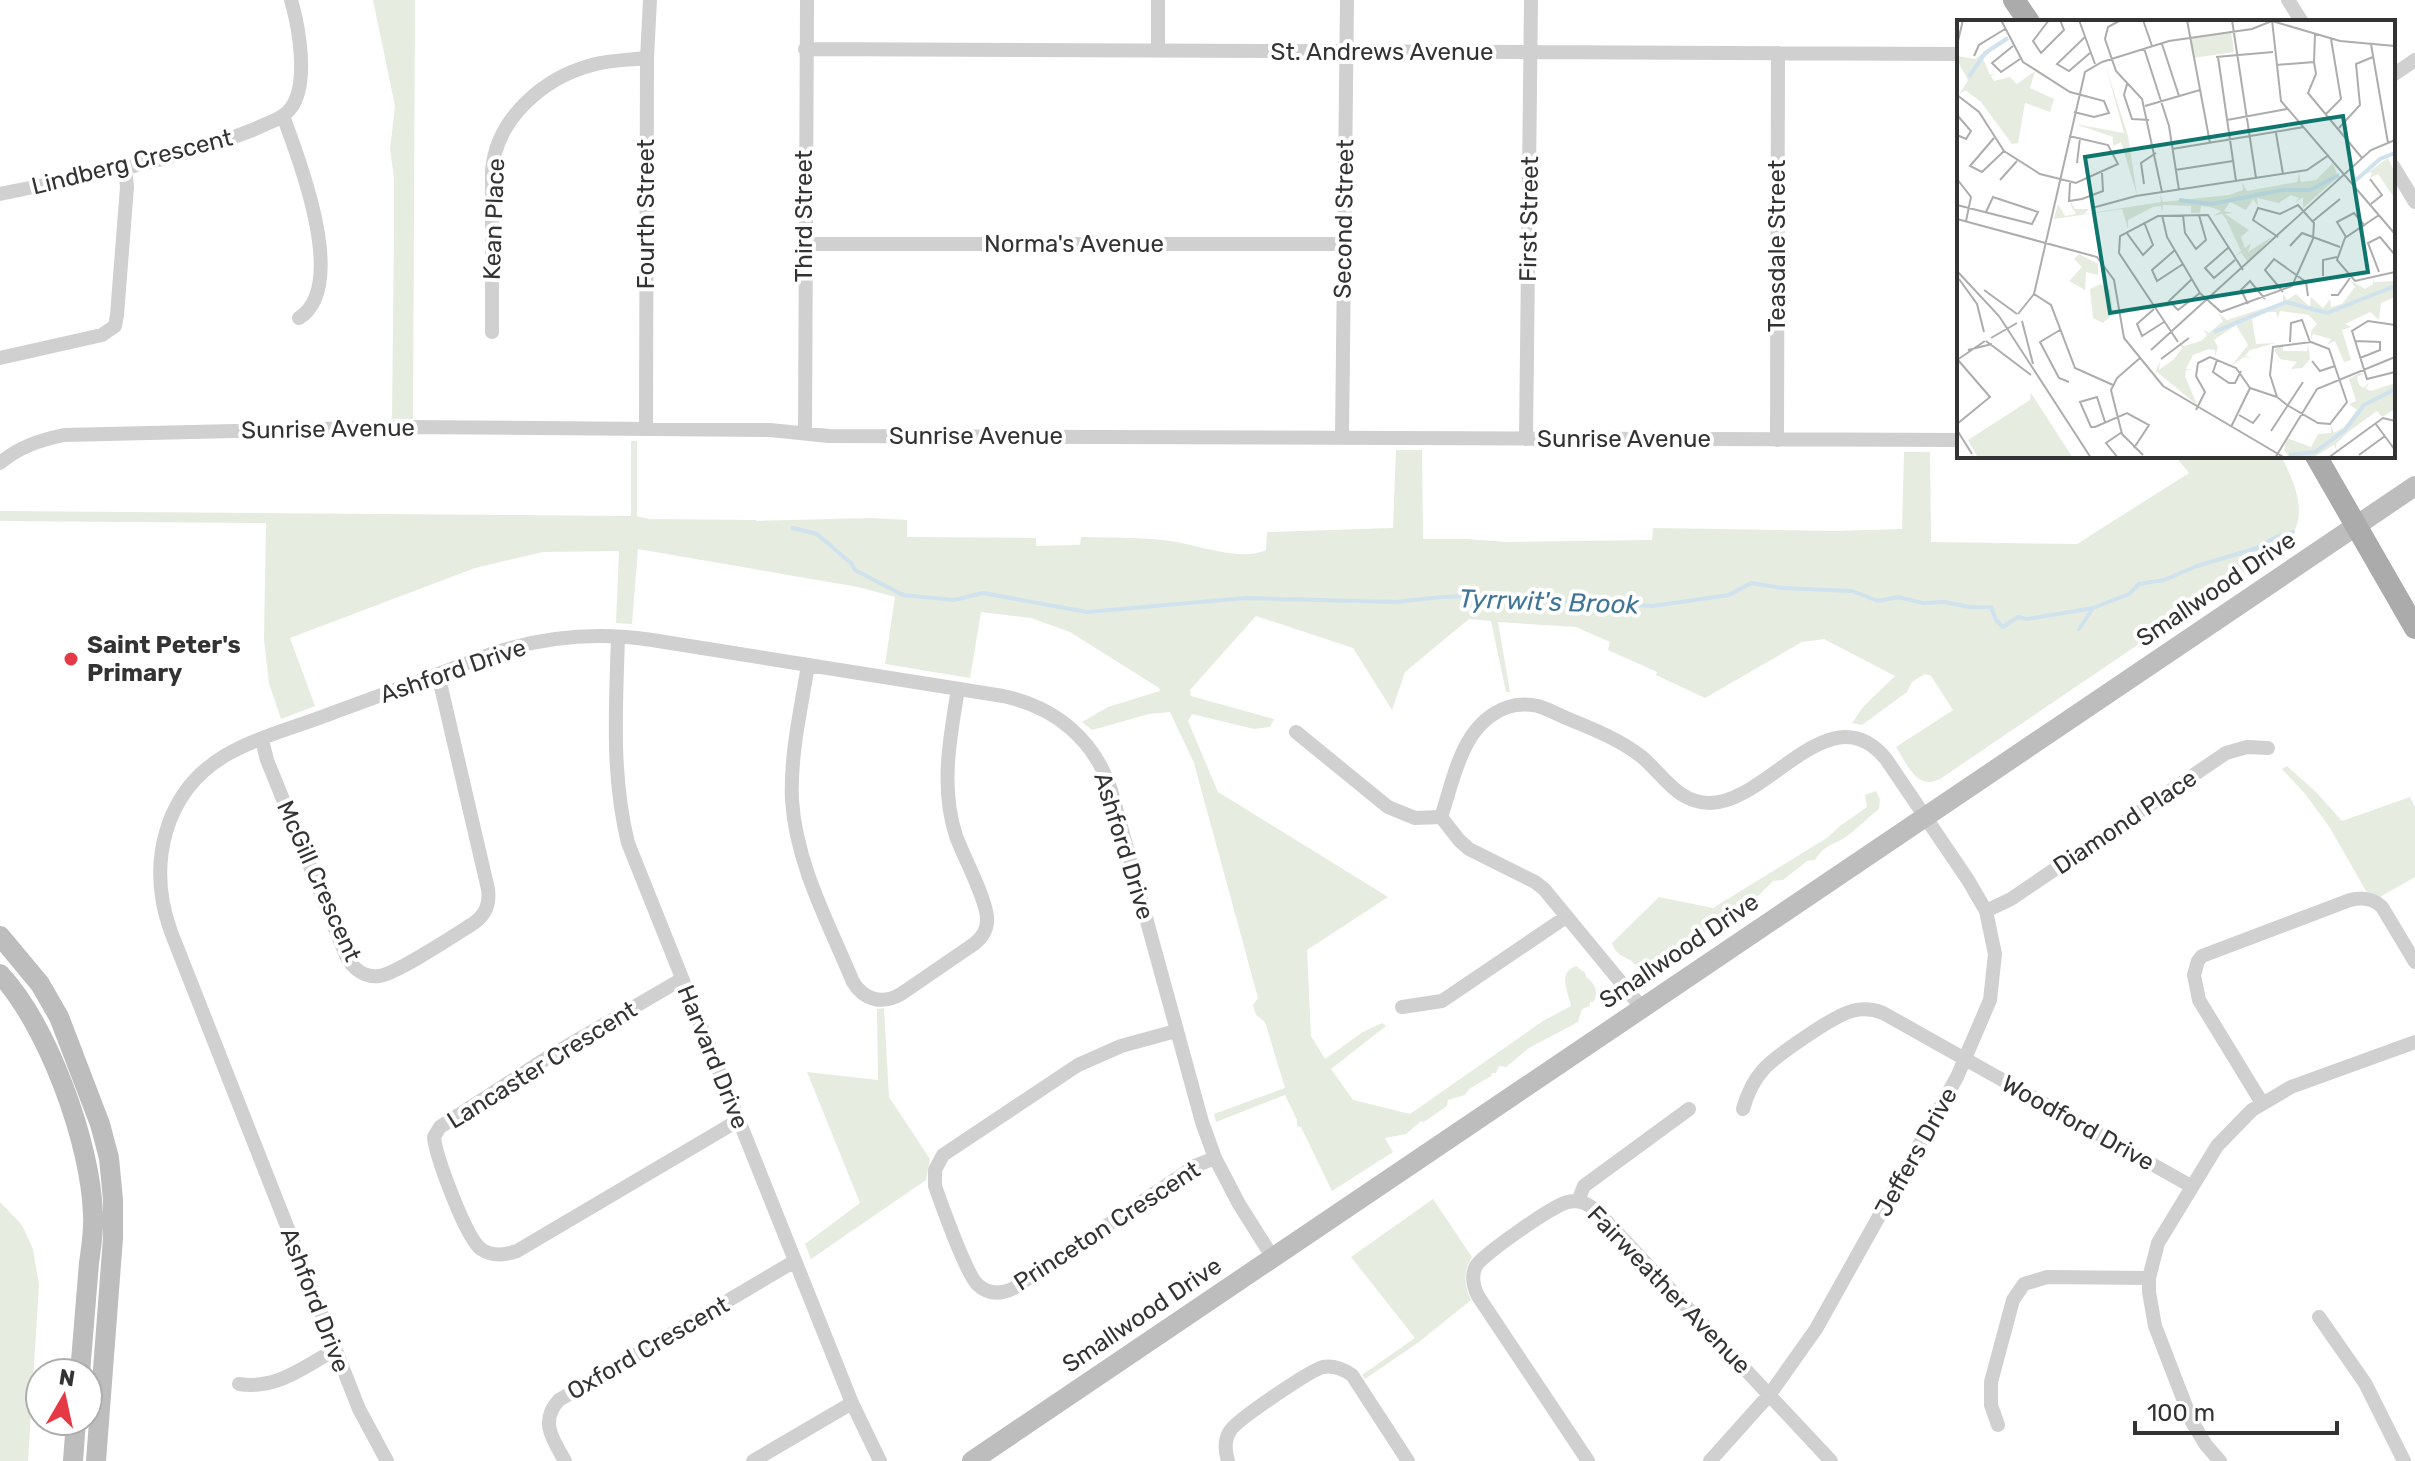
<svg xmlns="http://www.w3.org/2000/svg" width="2415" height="1461" font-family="Rubik,sans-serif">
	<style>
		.green { fill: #e6ecdf }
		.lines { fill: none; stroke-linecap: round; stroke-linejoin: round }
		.stream { stroke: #cfe2ee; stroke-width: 4 }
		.street { stroke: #d0d0d0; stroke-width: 14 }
		.secondary { stroke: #bdbdbd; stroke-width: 20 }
		.primary { stroke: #ababab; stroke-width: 22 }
		.poi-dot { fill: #e63946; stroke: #fff; stroke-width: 3 }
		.labels { text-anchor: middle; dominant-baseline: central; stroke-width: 8; stroke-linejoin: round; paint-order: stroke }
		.street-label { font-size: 24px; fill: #333; stroke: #fff }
		.poi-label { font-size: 24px; font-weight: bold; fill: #333; stroke: #fff; text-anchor: start }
		.water-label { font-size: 26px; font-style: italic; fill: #3f7597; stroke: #fff }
		.inset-river { fill: none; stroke: #cfe2ee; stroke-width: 4 }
		.inset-road { fill: none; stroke: #adadad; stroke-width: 2 }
		.view { fill: #0f766e; fill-opacity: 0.15; stroke: #0f766e; stroke-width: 4 }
		.inset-edge { fill: none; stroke: #333; stroke-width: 4 }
	</style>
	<rect width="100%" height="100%" fill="#fff"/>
	<!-- green -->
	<path class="green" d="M373 0H415L413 419H392L394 229V178L390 149 395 106Z
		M631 441H637V516L649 519 755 520 757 521 872 518 907 520V537L1036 538V546L1080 545 1081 537C1108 538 1135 537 1162 540 1192 542 1239 563 1266 550L1267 532 1393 528 1396 450H1422L1423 539H1466L1507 542 1652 540 1653 528 1834 531 1902 529 1904 452H1930L1931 542 2077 544 2189 473 2175 456H2281C2296 485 2312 521 2282 547L1940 779C1917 791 1907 764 1896 747L1953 710 1931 676 1925 674 1912 682 1907 692 1862 725 1852 723 1863 707 1895 676 1824 639 1802 642 1705 698 1656 675 1657 672 1608 650 1610 642 1576 627 1498 622 1510 692H1506L1491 621 1469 619 1405 672 1392 710 1353 648 1256 616 1190 690 1191 696 1274 719 1270 727 1254 729 1192 714 1188 721 1218 792 1388 897 1307 950 1311 1036 1325 1059 1363 1032 1382 1023 1386 1026 1331 1069 1353 1100 1410 1114 1543 1021 1571 1006C1568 991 1557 973 1576 966L1585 973 1586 977C1594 982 1600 993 1593 1002H1590V1006L1582 1009 1578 1022 1529 1048 1506 1067 1499 1066 1496 1073H1492L1491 1076 1469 1089 1465 1095 1448 1100 1447 1106 1424 1122 1421 1121 1406 1134 1385 1138 1393 1152 1332 1191 1301 1127 1297 1126V1120L1285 1095 1216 1122 1214 1114 1285 1088 1265 1022 1256 1015 1253 1005 1258 998 1194 763 1170 712 1149 714 1092 730 1082 722 1108 707 1160 691 1159 688 1070 632 1031 618 981 612 970 678 885 664 895 597 858 587 638 549 632 624 616 623 619 551 543 552 475 568 290 638 315 706 281 719 269 683 264 640 266 523 0 521V511L631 516Z
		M2287 766 2317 793 2342 821 2410 797 2415 807V877L2380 897 2366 891 2330 828 2306 795 2282 769Z
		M1876 791 1880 799 1879 809C1867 818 1858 828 1847 836 1832 847 1827 842 1815 860L1807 861 1783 880 1773 881 1760 894 1734 910 1735 917 1727 920 1728 914C1721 916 1719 919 1717 926L1709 927 1705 931V936L1691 946 1687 944 1683 948H1679L1677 951 1671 954 1668 961 1658 964 1654 970 1644 973C1639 970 1635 963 1630 960 1620 955 1616 954 1612 943L1659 897 1713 908 1827 838 1840 826 1867 807 1865 795Z
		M884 1008 889 1097 930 1159 926 1180 811 1259 805 1244 860 1203 807 1072 878 1080 877 1009Z
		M1433 1199 1472 1257C1463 1272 1464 1285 1471 1300L1419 1342 1365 1379 1362 1375 1415 1338 1351 1257Z
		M0 1202 22 1225 33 1249 39 1285 28 1461H0Z"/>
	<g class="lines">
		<!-- stream -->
		<path class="stream" d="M793 528 817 534 851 563 855 570 903 595 954 600 983 593 1087 612 1246 598 1396 602 1442 597 1472 596 1653 606 1729 595 1751 583 1782 588 1852 591 1878 601 1898 597 1923 603 1944 602 1970 607H1991L1996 620 2003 627 2018 617 2027 619 2093 608 2129 594 2139 584 2164 580 2197 566 2257 548 2276 537 2293 532
			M2079 629 2093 608"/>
		<!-- street -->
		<path class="street" d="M2288 0 2302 22
			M805 49 1959 54
			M1158 50V0
			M2393 75 2415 60
			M283 116C299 159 349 287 299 318
			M2393 166 2415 202
			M0 194C85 176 173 162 255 129 267 123 283 119 291 108 309 84 299 27 291 0
			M804 244H1344
			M492 332V171C496 119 543 78 592 65 609 60 628 60 647 58
			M0 358 102 335 115 326 117 315 127 187 125 168
			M646 429 647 58 650 0
			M805 433 807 0
			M1342 438 1347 0
			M1526 439 1531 0
			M1777 440 1778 53
			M0 463C19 447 40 440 64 435L403 427 770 430 829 436 1959 440
			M618 637C616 706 611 774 628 843L852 1403 880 1461
			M808 665C801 709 790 755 792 800 796 864 829 924 853 982 864 1000 882 1005 901 994L974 944C983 937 988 928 987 917 985 896 964 858 956 836 940 787 950 738 958 689
			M1296 732 1388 807 1415 818 1441 817
			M262 740 267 760 347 958C354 969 365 978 379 976 396 974 455 935 474 923 486 914 490 904 488 889L438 674
			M1986 911 2011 899 2226 753 2247 747 2268 748
			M682 979 550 1056 440 1127 434 1137C436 1157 466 1238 481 1249 493 1257 505 1255 517 1251L739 1120
			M1402 1007 1442 1001 1566 917
			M1642 1008 1544 889 1535 882 1469 849 1459 840 1441 817C1455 776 1462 723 1508 707 1517 704 1529 704 1538 706 1548 709 1557 714 1566 718 1593 729 1619 739 1642 757 1664 776 1678 803 1710 803 1768 803 1830 691 1886 759L1968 880 1986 911 1995 954 1990 1000 1957 1077 1816 1329 1770 1394 1710 1461
			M1176 1031 1121 1046 1078 1065 943 1155 935 1170V1186C941 1203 967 1276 978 1285 989 1295 1002 1294 1014 1288L1195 1166 1215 1158
			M2262 1103 2199 1000 2194 975 2198 961 2202 956 2350 900C2362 897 2373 898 2382 907L2415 962
			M1743 1109C1747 1095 1753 1081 1763 1070 1775 1056 1835 1015 1852 1011 1863 1008 1873 1009 1883 1013L2191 1186
			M1578 1201 1584 1186 1689 1109
			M2319 1317 2365 1383 2404 1461
			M239 1384C277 1390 303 1367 335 1350
			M1998 1425 1991 1405V1382L2013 1300 2024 1284 2047 1277 2149 1278
			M387 1461 359 1409 171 932C147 866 163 792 226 755 259 736 300 726 335 712 387 693 439 674 491 654 542 637 598 632 652 640L1003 696C1055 707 1094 739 1111 790L1202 1122 1215 1158 1239 1204 1273 1258
			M565 1461C553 1440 539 1421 559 1400L795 1261
			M753 1461 852 1403
			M1228 1461C1225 1451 1224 1440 1230 1431 1236 1420 1311 1370 1323 1367 1334 1365 1343 1369 1352 1375L1408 1461
			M1588 1461 1478 1296C1473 1286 1471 1276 1476 1266 1482 1255 1555 1204 1568 1202 1579 1199 1588 1204 1597 1211L1831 1461
			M2220 1461 2206 1445 2192 1422 2155 1326 2149 1292V1278L2158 1243 2217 1146 2252 1110 2291 1087 2415 1042"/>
		<!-- secondary -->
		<path class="secondary" d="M0 936 40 984 59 1017 100 1124 109 1158 113 1200V1238L96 1461
			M0 974C48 1026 91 1143 93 1215 94 1231 91 1248 89 1263 86 1300 83 1336 80 1373
			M73 1461 76 1421
			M972 1461 2415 486"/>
		<!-- primary -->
		<path class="primary" d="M2014 0 2029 22
			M2316 456 2415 628"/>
	</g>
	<!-- markers -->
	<circle class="poi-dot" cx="71" cy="659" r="8"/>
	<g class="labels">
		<!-- street labels -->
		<g class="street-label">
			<text x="1382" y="52">St. Andrews Avenue</text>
			<text transform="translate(132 162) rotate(-14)">Lindberg Crescent</text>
			<text transform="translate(646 214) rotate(-90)">Fourth Street</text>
			<text transform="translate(804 216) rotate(-90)">Third Street</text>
			<text transform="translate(494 219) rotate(-88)">Kean Place</text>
			<text transform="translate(1344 219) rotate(-89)">Second Street</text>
			<text transform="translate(1529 219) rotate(-89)">First Street</text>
			<text x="1074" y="244">Norma's Avenue</text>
			<text transform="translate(1777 246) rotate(-90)">Teasdale Street</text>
			<text transform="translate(328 429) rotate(-1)">Sunrise Avenue</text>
			<text x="976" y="436">Sunrise Avenue</text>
			<text x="1624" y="439">Sunrise Avenue</text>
			<text transform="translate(2216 589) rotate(-34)">Smallwood Drive</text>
			<text transform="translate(453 671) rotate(-19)">Ashford Drive</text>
			<text transform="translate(2125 822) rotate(-34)">Diamond Place</text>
			<text transform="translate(1124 846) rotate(73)">Ashford Drive</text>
			<text transform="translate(319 881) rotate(66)">McGill Crescent</text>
			<text transform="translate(1679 951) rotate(-34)">Smallwood Drive</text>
			<text transform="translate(713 1057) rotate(68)">Harvard Drive</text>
			<text transform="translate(542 1065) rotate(-32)">Lancaster Crescent</text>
			<text transform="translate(2078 1123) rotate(29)">Woodford Drive</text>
			<text transform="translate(1916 1152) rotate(-61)">Jeffers Drive</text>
			<text transform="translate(1107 1226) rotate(-33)">Princeton Crescent</text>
			<text transform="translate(1669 1290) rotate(46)">Fairweather Avenue</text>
			<text transform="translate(315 1300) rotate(69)">Ashford Drive</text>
			<text transform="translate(1142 1315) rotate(-34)">Smallwood Drive</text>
			<text transform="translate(648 1348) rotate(-30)">Oxford Crescent</text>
		</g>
		<!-- poi labels -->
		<g class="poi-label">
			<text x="87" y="645">Saint Peter's<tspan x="87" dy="28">Primary</tspan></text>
		</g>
		<!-- water labels -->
		<g class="water-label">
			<text transform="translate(1549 602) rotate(2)">Tyrrwit's Brook</text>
		</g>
	</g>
	<!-- overview -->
	<g transform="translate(1957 20)">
		<rect width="438" height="438" fill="#fff"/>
		<path d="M274 12 277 32 236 38 234 18ZM50 16 26 39 33 55 39 52 34 56 37 61 53 57 60 64 78 51 73 68 97 79 93 92 68 83 61 123 55 124 24 82 8 70 2 75 11 60 0 40V36L18 39ZM148 44 171 116 180 175 164 122 156 126V117L118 104 167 113ZM431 138 438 153V179L421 154 413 158 415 152 409 154ZM376 143 381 157 346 188V177L338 183 342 178 334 175 322 183 300 178 301 186 296 179 289 190 273 182 267 191 276 193 268 194 292 210 284 217 288 228 294 223 291 232 316 216 291 242 284 233 277 237 284 231 269 199 265 194 256 196 264 191 253 187 244 186 243 193H234V186L206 185 205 193 204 186 196 187 171 200V209L165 189 97 199 101 184 108 196 119 194 114 186V182L118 189H132L127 194 204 182 203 174 206 182 272 175 286 170 285 162 290 171 340 162 342 153 344 162 359 160ZM122 234 141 244V255L129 252 128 270 112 261 125 247 117 239ZM417 254V262L438 261V277L424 283 422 300 413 292 388 304 394 307 385 310 394 340 387 342 378 321 370 325 374 319 356 314 354 320V311L360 304 352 295 323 291 321 298 319 292H311L295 299 299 324 319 323 293 330 288 336 296 339 287 337 275 345 291 325 279 305 257 320 261 327 258 337V330L252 329 236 335 229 349 237 350H229L228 356 240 385 199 351 203 341 202 350 217 339 225 328 222 322 227 326 244 321 250 315 246 309 252 313 266 301 261 293 270 300 326 282V274L330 280 339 274 353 287 354 277 366 288 373 279 374 287 385 284 398 267 393 260 408 269 416 264ZM143 264 153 270 156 294 146 303 136 298 133 269ZM351 323 353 339 345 348 334 349 340 342 323 339 317 330 326 324V331H350ZM403 353 407 354 400 357 402 365 407 368 412 362 409 369 414 371 438 363V389L425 397 420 391 391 412 379 424 380 432 377 425 355 438H333L327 430 330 418 354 427 361 414 374 413V405L377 413 387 407 400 390 392 384 399 381 392 359ZM74 373 116 438H21L11 420 73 380Z" fill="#e6ecdf"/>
		<path class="inset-river" d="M12 57 28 33 51 18M398 161 423 139 438 133M222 180 255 184 325 170H353L382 155M257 312 329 282 370 293 438 266M332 435 358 432 388 410 407 385 438 369"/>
		<path class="inset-road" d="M44 0 66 42 113 72 147 81 152 93 137 97 117 92M92 0 76 21 84 33 107 10 103 0M122 0 138 44M164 0 151 7 148 19 159 51 185 79 205 172M186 0 195 26M230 0 253 123M275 0 299 158M315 0 324 81 438 214M315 1 383 21 438 26M128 17 100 44 112 51 133 33M205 24 222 76M414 24 431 123M0 25 6 0M56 26 35 43 44 52 63 39M187 28 212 106 222 170M17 36 22 25 48 9M259 37 316 32M261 37 279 161M357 42 359 54 351 73 405 138M319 45 357 42 358 14M170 64 167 75 175 99 192 100M0 75 22 92 47 131 83 154 119 163 161 144 151 125 112 116M188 86 243 70M369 94 384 79 374 19M0 95 14 111 9 119 0 115M270 100 330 89M382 108 403 85 399 44 416 37M319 113 326 154M37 118 13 146 25 152 47 131M215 129 347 107M120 143 123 118M218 150 276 141M0 159 14 177 9 201M413 159 425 175 414 184M43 160 60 141M113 163 112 181 125 179 146 171 145 153M187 164 184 143 199 133M0 185 75 204 81 192 36 177 29 192M135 188 179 176 350 150 372 135M205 195 210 217 243 273 264 292 335 266 356 219 357 203 341 185 323 194 301 188 296 200 321 217M226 195 228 213 239 229 249 220 242 195M422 195 388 218 380 240 398 261 438 252M0 199 140 237 157 260 167 318 206 366 328 438M356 201 383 179M169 212 186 235 196 225 187 202M389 217 380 202 397 193 408 206M333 226 345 213 383 227M272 227 248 248 257 258 278 240M218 230 195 250 200 261 226 244M0 251 42 296 134 438M422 252 411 223 423 217 438 235M366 256V240L380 237M2 259 20 284 27 312M235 259 212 281 221 290 243 273M27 270 60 294M326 272 308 250 317 239 349 262 351 276M77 274 94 285 118 348 156 365M374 275H381L393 258M291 284 284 270 293 261 308 279M197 289 180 304 185 316 207 302M61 294 77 274 128 52 145 42 212 21 295 9 315 1M65 301 76 344M438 305 411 301 395 311 410 359 438 352M103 310 83 322 102 358 112 362M34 318 60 303M29 321 74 355M398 321 423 322V330L403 338M221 322 162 233 163 216 201 196 251 195 286 250M333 322 334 303 345 300 353 322M354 322 372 329 390 382 373 404 361 403 330 385 320 377 313 355 316 327ZM11 330 35 324M194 330 414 130 438 120M183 338 160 358 154 370 165 414 186 435M204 339 232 318M0 340 28 321M260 340 256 352 272 363H278L284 351M355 341 363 351 378 346M293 368 320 377M239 390 248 372 239 356 241 343 253 337 279 348 293 368 274 407M282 395 296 403 303 394M148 402 140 377 123 382 134 407H138L170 393 192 405 177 428M418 403 438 430M0 404 33 377 1 340M0 410 15 434M314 411 346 362M402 435 428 416M161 438 149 423 165 412M318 438 360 369 438 337M371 438 426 398 438 401"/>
		<path class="view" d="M386 96 411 252 153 293 128 137Z"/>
		<rect width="438" height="438" class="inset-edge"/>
	</g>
	<!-- north arrow -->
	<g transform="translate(64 1397) rotate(9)"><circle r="38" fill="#ffffff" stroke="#adadad" stroke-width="2"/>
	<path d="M0-6L14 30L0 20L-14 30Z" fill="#e63946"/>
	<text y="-12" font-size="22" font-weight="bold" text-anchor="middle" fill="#333333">N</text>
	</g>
	<!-- scale -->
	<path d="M2135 1421v12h202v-12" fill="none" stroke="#333333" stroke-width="4"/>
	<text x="2147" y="1421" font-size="24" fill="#333333" stroke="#ffffff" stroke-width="6" paint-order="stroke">100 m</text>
</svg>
